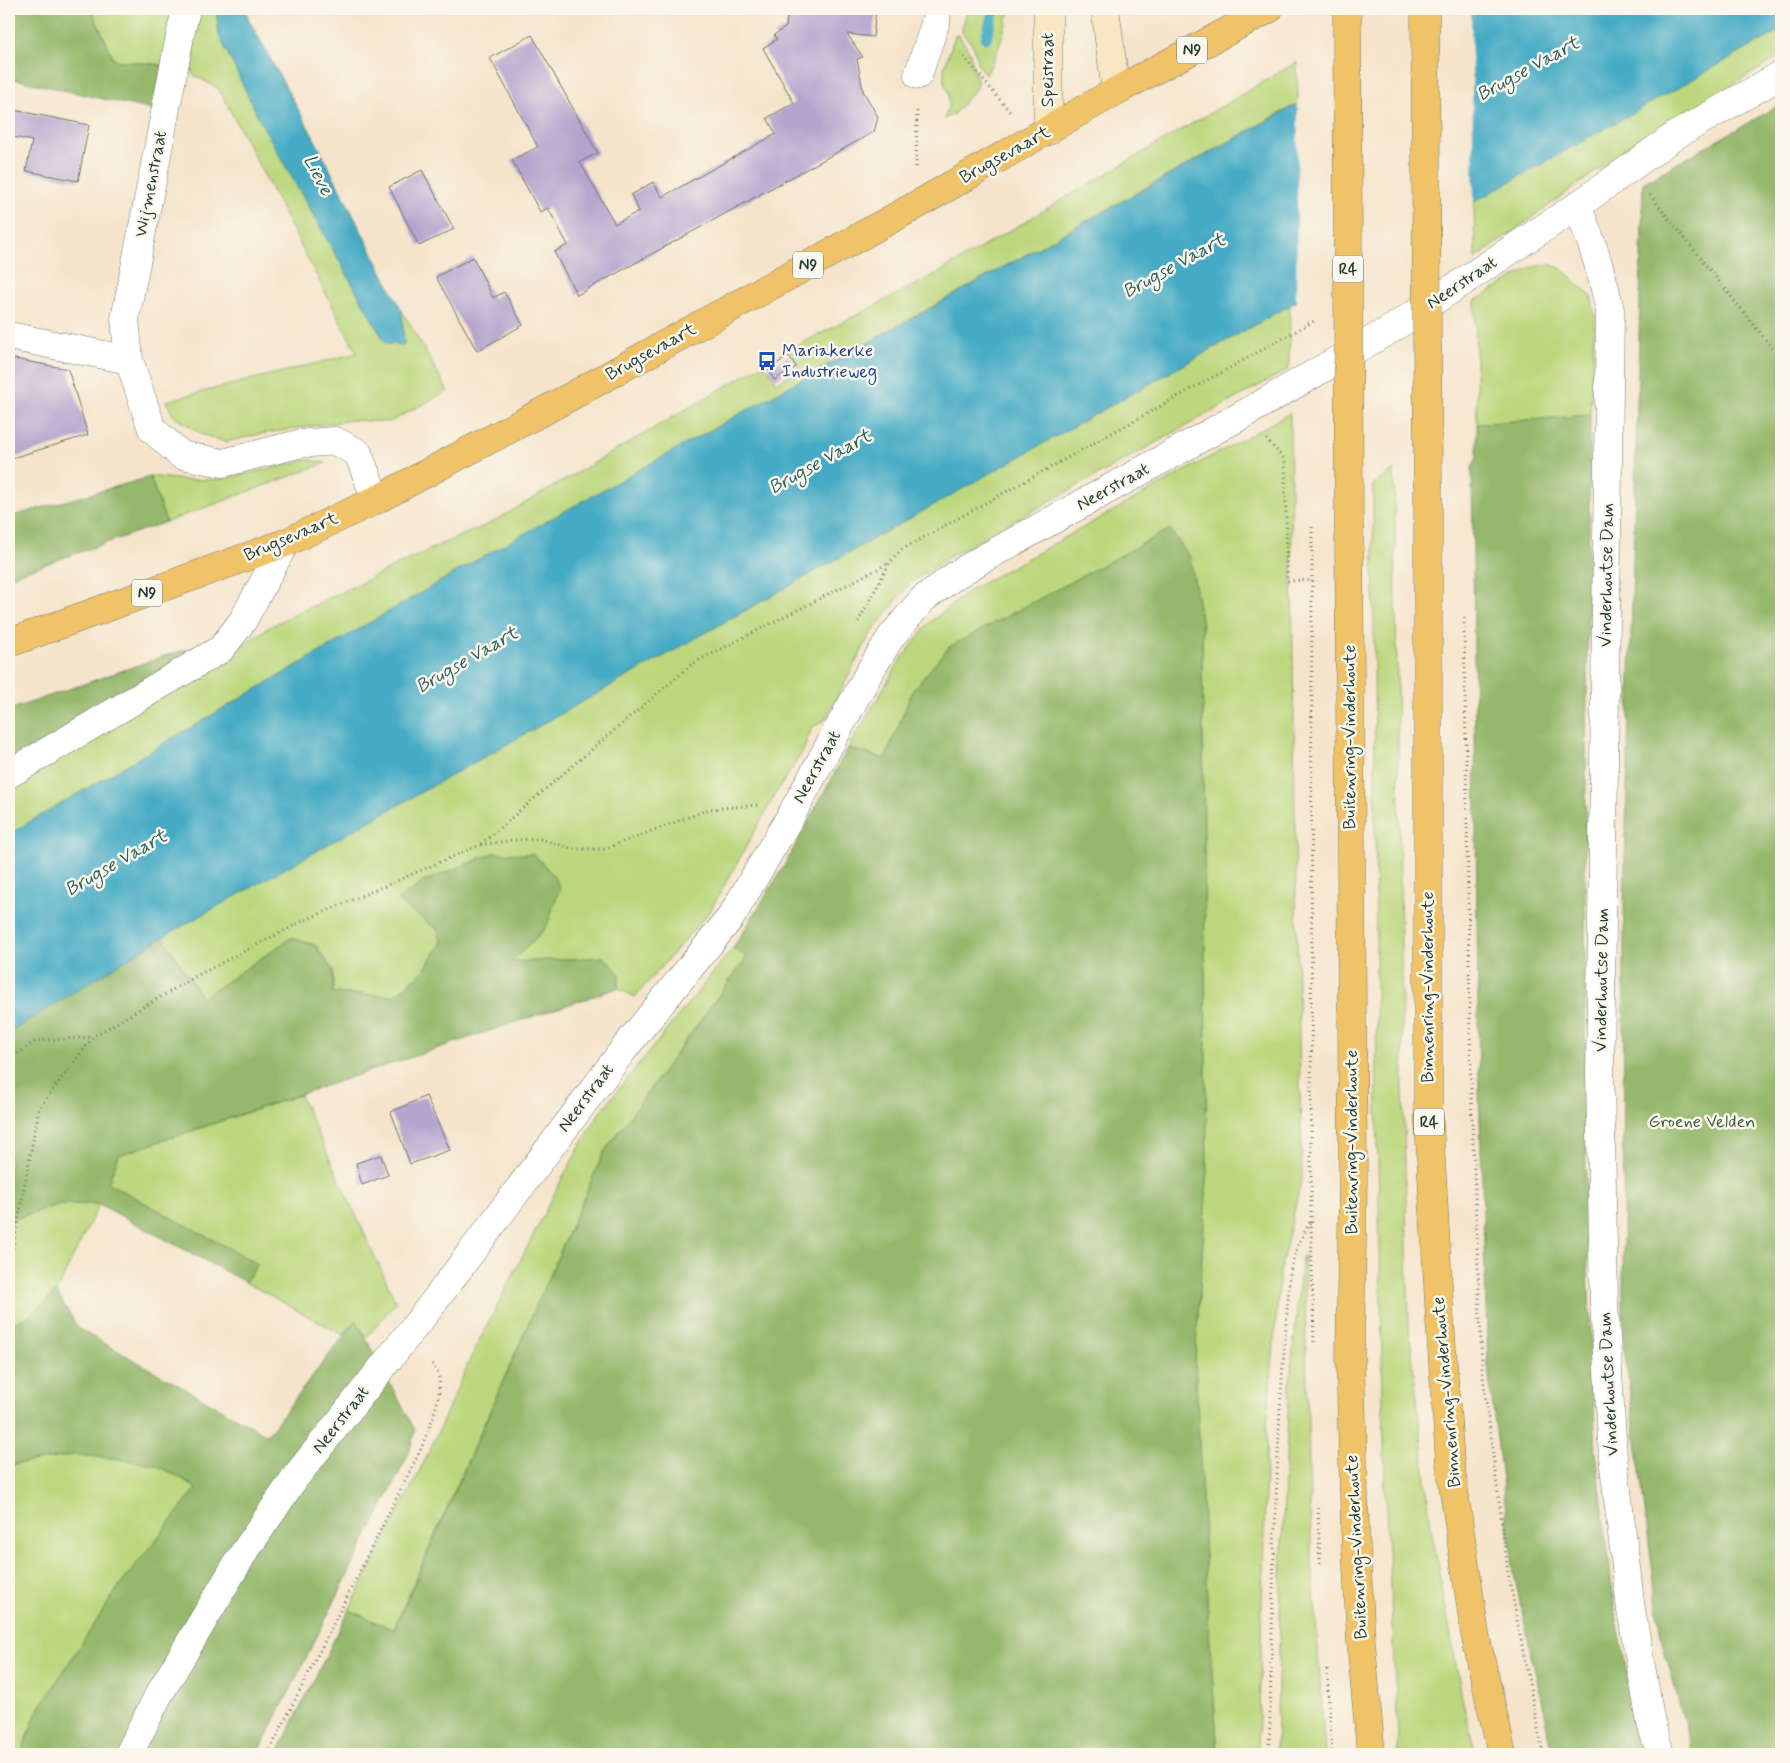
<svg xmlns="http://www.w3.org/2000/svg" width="1790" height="1763" font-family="Mynerve,sans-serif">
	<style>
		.green { fill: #bcd77d; stroke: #6e8a58 }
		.forest { fill: #95b86c; stroke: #5a7a50 }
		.water { fill: #44aac4; stroke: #32747c }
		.pier { fill: #f5e4cb }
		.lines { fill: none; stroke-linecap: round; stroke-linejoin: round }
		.stream { stroke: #44aac4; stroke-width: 11 }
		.building { fill: #b5a5ce }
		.street-casing { stroke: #6a7769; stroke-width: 29 }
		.secondary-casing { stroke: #6a7769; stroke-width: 29 }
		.primary-casing { stroke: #6a7769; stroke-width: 29 }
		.highway-casing { stroke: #6a7769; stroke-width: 29 }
		.path { stroke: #6a7769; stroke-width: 3; stroke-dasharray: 1 4; stroke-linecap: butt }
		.street { stroke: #fff; stroke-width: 28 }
		.secondary { stroke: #f9e7c3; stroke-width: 28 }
		.primary { stroke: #f1c369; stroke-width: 28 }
		.highway { stroke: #f1c369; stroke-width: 28 }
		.highway-bridge-casing { stroke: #6a7769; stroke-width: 29; stroke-linecap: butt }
		.path-bridge { stroke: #6a7769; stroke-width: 3; stroke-dasharray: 1 4; stroke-linecap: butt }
		.highway-bridge { stroke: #f1c369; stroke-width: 28 }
		.labels { text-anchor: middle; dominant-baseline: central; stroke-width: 5; stroke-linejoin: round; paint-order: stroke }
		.shield { fill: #fbf7ec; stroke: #61756b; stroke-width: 1 }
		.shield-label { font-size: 16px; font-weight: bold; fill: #1f3d34 }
		.street-label { font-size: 18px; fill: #1f3d34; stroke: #fbf7ec }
		.transit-label { font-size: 18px; fill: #164399; stroke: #fbf7ec; text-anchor: start }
		.park-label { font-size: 18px; fill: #3e5c43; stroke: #fbf7ec }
		.water-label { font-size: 19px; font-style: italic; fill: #2a5e5f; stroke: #fbf7ec }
	</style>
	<rect width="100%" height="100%" fill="#fbf7ec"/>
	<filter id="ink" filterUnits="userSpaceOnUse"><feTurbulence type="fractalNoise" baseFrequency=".02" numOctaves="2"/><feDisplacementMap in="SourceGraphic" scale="10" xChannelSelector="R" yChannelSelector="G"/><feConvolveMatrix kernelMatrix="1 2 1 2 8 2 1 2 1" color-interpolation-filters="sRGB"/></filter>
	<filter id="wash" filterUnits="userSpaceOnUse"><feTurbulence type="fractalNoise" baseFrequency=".0096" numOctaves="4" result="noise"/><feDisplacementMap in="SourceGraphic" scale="20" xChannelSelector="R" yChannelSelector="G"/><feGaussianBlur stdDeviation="1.12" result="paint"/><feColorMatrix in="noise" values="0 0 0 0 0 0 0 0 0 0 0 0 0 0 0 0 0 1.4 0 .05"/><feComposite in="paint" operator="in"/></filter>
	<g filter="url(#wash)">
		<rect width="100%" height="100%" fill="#f5e4cb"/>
		<!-- green -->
		<path class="green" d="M91 9H175L162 65 114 60Z
			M200 9H216L219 35 260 121 386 343 404 345 402 311 448 391 389 422 352 420 260 434 225 442 201 434 173 415 166 401 357 353 219 89 192 74 195 28Z
			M968 9H1010L999 47 986 76 978 65 974 47 962 32V27Z
			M1781 29V56L1635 143 1475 259 1474 201Z
			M959 35 970 53 978 86 954 114 944 119 949 105V93L944 83V68L955 36Z
			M1297 62 1298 103 475 561 9 834V787L188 681 271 626 441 544 489 524 764 364 777 383 800 367 789 350 936 274Z
			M1549 264 1562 269 1591 296 1595 316 1590 415 1477 424 1475 301 1530 268Z
			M1290 305 1289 369 949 557 909 584 871 633 825 720 812 727 803 751 776 793 710 911 635 997 618 988 620 974 511 962 547 927 397 900 437 929 442 942 423 972 394 996 333 993V970L315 945 291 938 202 998 163 937Z
			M1290 413 1296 894 1302 1178 1280 1271 1267 1426 1258 1754H1218L1208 1618 1195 1362 1207 1179 1202 625 1190 558 1170 530 913 690 885 759 848 748 900 661 929 623 970 590Z
			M308 460 326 463 166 522 150 476 185 480 222 479Z
			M1394 470 1403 1087 1409 1327 1431 1528 1463 1703 1476 1754H1399L1385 1493 1377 1112 1373 485Z
			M733 948 747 957 604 1152 393 1630 349 1610 430 1450 472 1355 565 1173 598 1115Z
			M300 1095 396 1302 366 1338 356 1320 343 1335 245 1282 257 1265 108 1183 119 1155Z
			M60 1204H99L56 1292 31 1315 9 1325V1229L12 1220Z
			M1302 1256H1304L1311 1545 1325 1754H1276L1282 1545 1289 1393Z
			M75 1455C97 1457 135 1458 156 1465 170 1471 184 1479 196 1489L118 1588 37 1712 21 1754H9V1465Z"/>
		<!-- forest -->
		<path class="forest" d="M9 9H91L114 60 162 65 153 110 9 78Z
			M1781 104V1754H1693L1661 1637 1623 1339 1624 904 1643 183Z
			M1590 415 1585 871 1586 1220 1596 1452 1614 1604 1637 1726 1645 1754H1553L1514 1574 1488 1368 1479 1089 1472 468 1477 457V424Z
			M150 477 166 522 9 577V517Z
			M1170 529 1190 558 1202 625 1207 1179 1195 1362 1208 1618 1218 1754H277L349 1610 394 1630 604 1152 747 957 733 948 783 868 848 748 885 759 913 690 949 647Z
			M195 647 200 649 9 762V710L164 656Z
			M493 853 534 854 552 874 560 887 547 926 511 962 604 957 620 974 618 988 119 1155 108 1183 258 1264 245 1282 99 1204H60L12 1220 9 1229V1032L163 937 202 998 291 938 315 945 333 970V993L394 996 423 972 442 942 437 929 397 901 423 882Z
			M56 1292 79 1329 267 1435 356 1320 415 1430 409 1453 258 1754H21L37 1712 118 1588 196 1489 187 1481 155 1465 120 1459 75 1455 9 1465V1325L31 1315Z"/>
		<!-- water -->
		<path class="water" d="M216 9H246L249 20 314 138 402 311 404 345 386 344 260 121 219 35Z
			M1469 9H1781V30L163 937 9 1032V834L475 561Z"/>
		<!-- pier -->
		<path class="pier" d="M1463 9H1471L1474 205 1296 304 1298 101Z"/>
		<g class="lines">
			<!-- stream -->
			<path class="stream" d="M986 38 994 9"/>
		</g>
		<g id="blocks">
			<!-- building -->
			<path class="building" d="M788 9H876L873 37 847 34 863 57 857 59 863 91 878 117 874 132 577 295 554 252 568 245 548 208 540 212 512 160 538 147 490 58 532 35 598 153 580 162 615 224 639 211 631 195 653 182 662 197 776 134 767 118 794 103 763 48 777 39 774 35 786 27Z
				M9 109 89 125 78 181 26 171 32 141 9 136Z
				M422 170 454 229 419 246 389 187Z
				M473 257 493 298 504 292 523 325 477 351 436 277Z
				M789 356 796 367 774 380 768 369Z
				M9 358 68 369 88 435 9 459Z
				M426 1096 450 1150 410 1164 391 1112Z
				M381 1155 388 1175 362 1185 356 1163Z"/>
		</g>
	</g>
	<g filter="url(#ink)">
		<use href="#blocks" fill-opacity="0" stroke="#6a7769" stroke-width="1"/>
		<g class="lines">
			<!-- street casing -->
			<g class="street-casing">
				<path id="street" d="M186 9 180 36 125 319 129 360 152 429 181 455 223 463 298 444 335 441 358 453 376 500
					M918 75 936 21 937 9
					M1577 206C1592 240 1602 274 1610 310L1600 1074 1604 1303 1613 1457 1631 1610 1651 1723 1660 1754
					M9 336 129 360
					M9 774 221 649 242 622 285 543
					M129 1754 158 1696 241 1557 294 1479 430 1307 627 1045 731 917 790 817 870 671 891 637 923 599 956 575 979 561 1244 414 1393 328 1577 206 1676 135 1781 75"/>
			</g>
			<!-- secondary casing -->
			<g class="secondary-casing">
				<path id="secondary" d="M1105 9 1116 91
					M1048 131V9"/>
			</g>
			<!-- primary casing -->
			<g class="primary-casing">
				<path id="primary" d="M9 643 285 543 376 500 568 398 915 206 1116 91 1269 9"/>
			</g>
			<!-- highway casing -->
			<g class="highway-casing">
				<path id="highway" d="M1428 485V1104L1440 1321 1450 1463 1475 1634 1502 1754
					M1349 529 1353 1181 1350 1355 1355 1530 1361 1642 1371 1754"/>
			</g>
			<!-- path -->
			<path class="path" d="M961 53 1010 112
				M916 167 917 108
				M1650 195 1781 359
				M1266 439 1285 460 1287 581 1312 580
				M1312 551 1311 1220 1314 1344
				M1464 618 1471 1091 1482 1369 1508 1572 1539 1735 1544 1754
				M858 622 890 562 901 550 1314 321
				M481 844 692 664 889 563
				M9 1059 36 1041 93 1037
				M10 1263 39 1108 94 1036 198 975 303 921 480 845 514 840 541 839 573 849H604L710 809 758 805
				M1318 1508 1320 1564
				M1327 1670 1332 1754
				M268 1754 421 1449C428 1430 446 1390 437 1372 435 1368 433 1365 430 1362
				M1269 1754 1274 1550 1280 1407 1290 1272 1298 1245 1310 1222"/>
			<!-- street -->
			<use href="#street" class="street"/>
			<!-- secondary -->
			<use href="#secondary" class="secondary"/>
			<!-- primary -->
			<use href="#primary" class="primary"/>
			<!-- highway -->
			<use href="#highway" class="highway"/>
			<!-- highway-bridge casing -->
			<g class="highway-bridge-casing">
				<path id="highway-bridge" d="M1347 9 1349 529
					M1425 9 1428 485"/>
			</g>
			<!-- path-bridge -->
			<path class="path-bridge" d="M1312 527V551"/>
			<!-- highway-bridge -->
			<use href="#highway-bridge" class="highway-bridge"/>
		</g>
	</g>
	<!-- icons -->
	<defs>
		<g id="bus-bare" transform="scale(1.5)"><path d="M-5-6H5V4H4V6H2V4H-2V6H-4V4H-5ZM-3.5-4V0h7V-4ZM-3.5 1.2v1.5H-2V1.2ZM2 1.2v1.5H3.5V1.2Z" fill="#1a4fb4" stroke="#fbf7ec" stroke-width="2.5" paint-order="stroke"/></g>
	</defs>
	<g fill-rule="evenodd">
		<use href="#bus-bare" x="767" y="361"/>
	</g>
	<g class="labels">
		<!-- shield labels -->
		<g class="shield">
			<rect x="1177" y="36.5" width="30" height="27" rx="4"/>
			<rect x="793" y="251.5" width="30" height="27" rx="4"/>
			<rect x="1333" y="255.5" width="30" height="27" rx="4"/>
			<rect x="132" y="579.5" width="30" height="27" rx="4"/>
			<rect x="1414" y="1108.5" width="30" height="27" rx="4"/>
		</g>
		<g class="shield-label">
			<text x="1192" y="50">N9</text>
			<text x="808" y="265">N9</text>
			<text x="1348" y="269">R4</text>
			<text x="147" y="593">N9</text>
			<text x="1429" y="1122">R4</text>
		</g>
		<!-- street labels -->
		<g class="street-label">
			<text transform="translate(1048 70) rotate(-90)">Speistraat</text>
			<text transform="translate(1005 155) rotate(-29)">Brugsevaart</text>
			<text transform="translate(151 184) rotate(-79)">Wijmenstraat</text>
			<text transform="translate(1462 283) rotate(-34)">Neerstraat</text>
			<text transform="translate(651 352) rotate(-29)">Brugsevaart</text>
			<text transform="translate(1113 487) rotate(-29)">Neerstraat</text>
			<text transform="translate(291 537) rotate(-23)">Brugsevaart</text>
			<text transform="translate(1607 575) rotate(-89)">Vinderhoutse Dam</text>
			<text transform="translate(1350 737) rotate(-90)">Buitenring-Vinderhoute</text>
			<text transform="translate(817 767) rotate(-61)">Neerstraat</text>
			<text transform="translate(1602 980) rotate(-89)">Vinderhoutse Dam</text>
			<text transform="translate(1428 987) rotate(-90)">Binnenring-Vinderhoute</text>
			<text transform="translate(586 1098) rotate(-53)">Neerstraat</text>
			<text transform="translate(1352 1142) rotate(-90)">Buitenring-Vinderhoute</text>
			<text transform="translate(1609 1384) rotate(-93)">Vinderhoutse Dam</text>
			<text transform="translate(1447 1392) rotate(-95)">Binnenring-Vinderhoute</text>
			<text transform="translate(341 1420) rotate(-52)">Neerstraat</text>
			<text transform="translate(1357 1547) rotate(-93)">Buitenring-Vinderhoute</text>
		</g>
		<!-- transit labels -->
		<g class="transit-label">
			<text x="782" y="351">Mariakerke<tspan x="782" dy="21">Industrieweg</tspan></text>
		</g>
		<!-- park labels -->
		<g class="park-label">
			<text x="1702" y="1122">Groene Velden</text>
		</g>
		<!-- water labels -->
		<g class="water-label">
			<text transform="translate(1528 69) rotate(-29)">Brugse Vaart</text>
			<text transform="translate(318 175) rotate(63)">Lieve</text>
			<text transform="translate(1174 266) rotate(-29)">Brugse Vaart</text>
			<text transform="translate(820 462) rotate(-29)">Brugse Vaart</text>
			<text transform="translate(467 660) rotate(-30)">Brugse Vaart</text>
			<text transform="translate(116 863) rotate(-30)">Brugse Vaart</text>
		</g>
	</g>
	<!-- margin -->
	<rect width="1790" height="1763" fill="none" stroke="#fbf7ec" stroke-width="30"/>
</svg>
